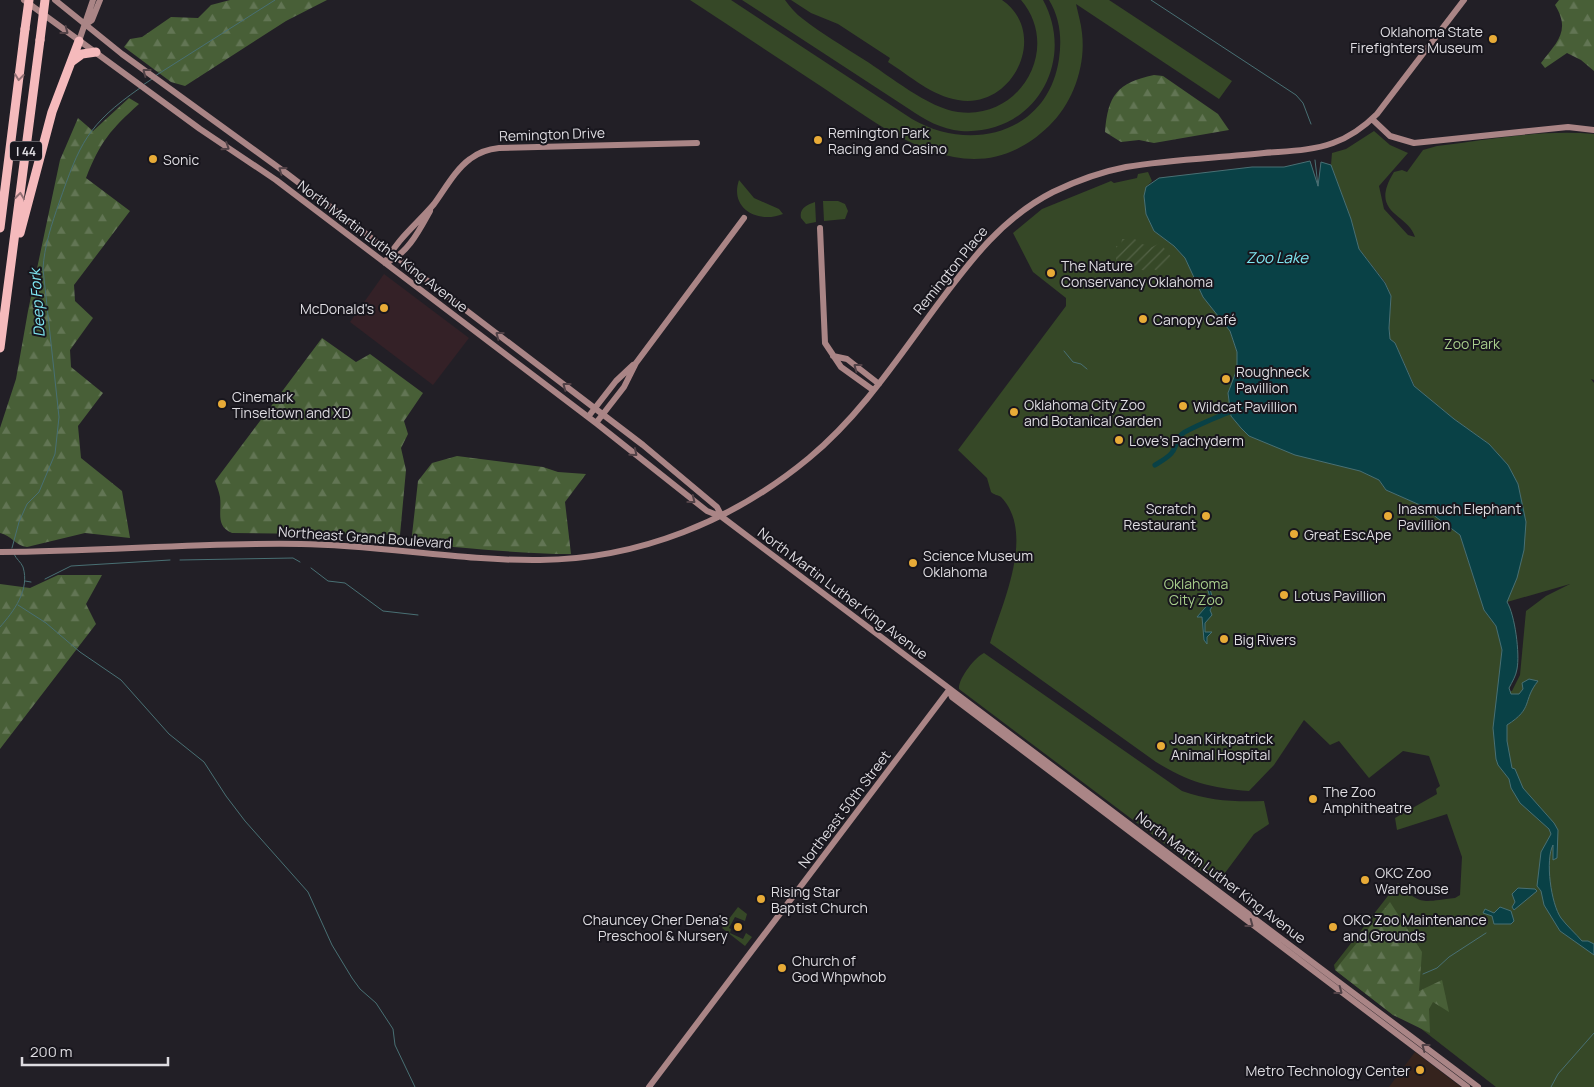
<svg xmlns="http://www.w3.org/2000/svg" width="1594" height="1087" font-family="Manrope,sans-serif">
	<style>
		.commercial { fill: #342127 }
		.education { fill: #35231d }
		.green { fill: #364827 }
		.forest { fill: url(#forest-firs) }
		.garden { fill: url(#garden-furrows) }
		.water { fill: #094146; stroke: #497074 }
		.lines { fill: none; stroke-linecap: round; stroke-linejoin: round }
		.stream { stroke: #497074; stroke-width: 1 }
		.canal { stroke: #094146; stroke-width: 5 }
		.secondary { stroke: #aa8586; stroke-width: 6 }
		.highway { stroke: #f5babc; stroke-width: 9 }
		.highway-bridge { stroke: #f5babc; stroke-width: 9 }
		.oneway { stroke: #524247 }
		.oneway2 { stroke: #927074 }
		.poi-dot { fill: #e8ab37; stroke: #18161d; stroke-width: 2 }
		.labels { text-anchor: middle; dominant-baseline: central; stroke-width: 4; stroke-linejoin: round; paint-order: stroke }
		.shield { fill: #18161d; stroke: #a3a1a6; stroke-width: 1 }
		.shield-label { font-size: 12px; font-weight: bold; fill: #dedce1 }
		.poi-label { font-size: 14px; fill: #dedce1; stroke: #18161d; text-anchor: start }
		.street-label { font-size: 14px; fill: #dedce1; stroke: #18161d }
		.park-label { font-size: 14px; fill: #a8ce8c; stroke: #18161d }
		.water-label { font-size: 15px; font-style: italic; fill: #7fe7f2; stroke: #18161d }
	</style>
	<defs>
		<pattern id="forest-firs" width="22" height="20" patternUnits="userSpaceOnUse" patternTransform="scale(1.25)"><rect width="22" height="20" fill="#485f37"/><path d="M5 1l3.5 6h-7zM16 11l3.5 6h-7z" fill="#627554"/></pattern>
		<pattern id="garden-furrows" width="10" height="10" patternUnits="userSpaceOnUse" patternTransform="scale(1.25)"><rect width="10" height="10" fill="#364827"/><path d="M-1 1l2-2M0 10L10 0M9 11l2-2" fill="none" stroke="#536246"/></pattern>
	</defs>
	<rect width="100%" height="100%" fill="#221f26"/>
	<!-- commercial -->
	<path class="commercial" d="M384 274 469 338 433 385 350 322Z"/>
	<!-- education -->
	<path class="education" d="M1415 1052 1461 1087H1389Z"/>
	<!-- green -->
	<path class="green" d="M690 0H731L912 119C970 153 1048 134 1059 59 1062 38 1060 18 1049 0H1109L1232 81 1219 99 1076 4C1078 13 1081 23 1082 33 1086 66 1073 103 1049 126 971 201 889 131 819 85 776 57 733 28 690 0Z
		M742 0H785C790 7 796 14 803 19 822 34 843 46 863 59 890 76 928 108 958 112 1020 121 1062 48 1021 0H1043C1077 62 1033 136 961 131 941 129 925 120 909 109Z
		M791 0H1002C1050 33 1013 110 958 100 932 96 910 76 888 62L890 58 838 24 811 13Z
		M1374 131 1390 145 1408 153 1379 186 1384 209 1408 235 1415 237C1408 213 1368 214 1394 172L1402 170 1407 172 1423 150 1437 146C1489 140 1542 129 1594 134V380L1591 379 1594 383V1087H1496L1415 1024 1393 1015 1335 970 1334 965 1398 883C1421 907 1424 901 1455 898L1460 895 1462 857 1447 814 1397 830 1395 818 1437 794 1436 789 1440 786 1429 756 1403 751 1369 778 1339 741 1330 745 1304 720 1274 765 1249 791C1211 788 1188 782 1156 762L990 643C1002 604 1036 533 1001 497 998 495 994 495 991 492L987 478 958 450 1066 306V298L1033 272 1013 233 1042 209 1111 181 1114 183 1137 178 1138 174 1148 172 1152 181 1146 187V214L1154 231 1174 246 1185 258 1203 297 1230 331 1237 352V369L1228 393 1231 416 1249 436 1360 471 1379 480 1386 490 1420 505 1460 535 1484 610 1496 626 1502 650 1498 694 1512 691 1520 675 1526 611 1546 596 1570 584 1507 602 1526 522 1518 484 1508 465 1489 444 1454 419 1415 387 1395 343 1390 339 1389 328 1391 296 1385 282 1359 249 1351 219 1331 165 1332 153 1346 149Z
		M739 180 754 198 779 209 783 214C759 224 729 209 739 180Z
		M823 201H838L845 204 848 211 845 219 824 221Z
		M815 202 816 222 806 224 801 218C799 208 807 205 815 202Z
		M984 653 1182 791C1210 801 1234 802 1264 801L1269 824 1254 834 1219 881H1214L959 689C958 679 975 657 984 653Z
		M738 907 747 914 745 921 735 917 729 928 731 929 730 933 743 939 746 933 752 937 745 946 722 928Z"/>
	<!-- forest -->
	<path class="forest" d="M230 0H327L286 21 185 86 171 82 124 47 130 39 142 37 171 17 198 18 211 5Z
		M1559 0H1594V71L1581 60 1567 53 1545 68 1541 63C1557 42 1571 31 1555 5Z
		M1154 75 1163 76 1218 114 1229 130 1154 143 1139 140 1121 142 1105 132C1108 95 1117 83 1154 75Z
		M129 98 139 104C111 129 100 142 86 178L130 211 74 285 75 301 93 318 70 350 71 367 103 393 78 426 81 458 122 491 130 538 85 533 27 547C16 546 11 535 0 533V428L16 379 28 311 60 160 78 118 93 131Z
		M322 338 356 362 370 354 423 393 404 421 408 434 401 448 406 470 400 535 232 533C215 526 222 512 220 497 219 492 217 486 215 481Z
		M457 456 543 467 558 472 586 474 565 502 571 554C518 554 464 547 411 544L418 481 432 463Z
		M58 575H102L86 604 96 624 0 749V584L30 588Z
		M1390 902 1422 952 1419 991 1442 980 1449 1012 1433 1002 1429 1009 1430 1033 1393 1015 1335 970Z"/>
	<!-- garden -->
	<path class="garden" d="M1122 239H1135L1139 243 1152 247 1160 243 1172 258C1168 265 1162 265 1159 272L1152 268 1145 271 1137 268 1130 274 1116 261V246H1121Z"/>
	<!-- water -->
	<path class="water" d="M1310 161 1318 186 1321 162 1331 165 1351 219 1359 249 1385 283 1391 296 1389 328 1390 339 1395 343 1414 386 1454 419 1489 444 1508 465 1518 484 1526 522 1524 550 1517 578 1507 602C1515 615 1520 654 1517 669 1516 676 1512 682 1509 688L1511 694H1519L1523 689 1522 683 1529 679 1538 681C1522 701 1534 708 1507 725V741L1512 768 1515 769 1523 788 1554 823 1558 830 1557 858 1553 860V845C1545 860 1551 904 1561 918 1567 926 1576 934 1582 941H1588L1594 944V955L1560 931 1544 905 1541 891 1537 886 1541 852 1551 834 1549 829 1520 803 1511 788 1509 779 1498 765 1496 759 1493 728 1502 650 1496 626 1484 610 1460 535 1420 505 1386 490 1379 480 1360 471 1295 455 1249 436 1241 428 1231 416 1228 393 1237 369V352L1230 331 1203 297 1185 258 1174 246 1154 231 1146 214 1144 196 1146 187 1159 178 1252 167H1284Z
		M1211 579 1214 582 1210 589 1214 603 1210 610 1212 615 1205 623V632H1212L1207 637V644L1204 640 1202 617H1197L1211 601 1207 587Z
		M1518 888 1535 889 1537 891 1514 910 1512 907 1515 902 1512 894Z
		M1500 907 1511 911 1514 921 1511 924H1494L1492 916 1483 913 1485 909 1494 913Z"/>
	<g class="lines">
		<!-- stream -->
		<path class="stream" d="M1151 0 1296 95 1303 103 1311 124
			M155 76 275 0
			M143 85 152 79
			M1315 160 1318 186
			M1064 351 1073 362 1081 364 1087 369
			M12 548 19 522 27 504 39 492 55 454 59 417 43 269C44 247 52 223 59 203 80 143 87 125 140 88
			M180 560 293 558 300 562
			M311 568 328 581 345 583 383 611 418 615
			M45 579 71 566 170 560
			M25 581 31 582
			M18 605 46 623 80 652 121 680 169 734 204 762 226 796 245 821 308 892 332 945 352 978 360 989 376 1003 393 1029 395 1045 415 1087
			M0 627C14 611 30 590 23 567 21 562 16 559 14 554
			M1423 974 1437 968 1449 957 1486 933
			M1551 1087 1558 1074 1594 1033"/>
		<!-- canal -->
		<path class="canal" d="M1155 465C1161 461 1170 457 1173 451 1177 445 1177 439 1182 434 1186 430 1228 412 1231 412"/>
		<!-- secondary -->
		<path class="secondary" d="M24 0 200 129 276 180 596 423 707 511 722 517 1478 1087
			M55 0 122 54 286 173 643 445 717 507 722 517
			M85 25 92 20 100 0
			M79 41 93 0
			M1372 119 1390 136 1414 143 1568 127 1594 130
			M820 228 825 343 841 367 873 390
			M385 263C397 239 417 224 434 204 445 189 455 170 470 159 479 152 489 149 499 148L697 143
			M385 263C407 255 419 231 430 211
			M833 356 847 359 879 384
			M588 417 616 381 633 365
			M596 423 624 387 636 363 744 218
			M0 552C101 552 201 542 301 544 381 545 460 561 540 560 639 559 733 521 809 458 861 415 898 358 938 304 971 260 1002 218 1053 192 1076 181 1100 172 1126 167 1171 159 1218 158 1264 153 1287 151 1311 151 1333 143 1350 137 1364 127 1377 114L1464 0
			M949 690 952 697 1467 1087
			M649 1087 949 690"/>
		<!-- highway -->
		<path class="highway" d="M71 62 82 54 96 52
			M0 228 25 29
			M20 233 52 112 79 41
			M0 348 40 40"/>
		<!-- highway-bridge -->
		<path class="highway-bridge" d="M25 29 29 0
			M40 40 45 0"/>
	</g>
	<!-- one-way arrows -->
	<defs><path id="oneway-chevron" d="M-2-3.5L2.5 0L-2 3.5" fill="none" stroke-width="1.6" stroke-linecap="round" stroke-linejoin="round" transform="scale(1.25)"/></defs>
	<g class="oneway">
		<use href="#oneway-chevron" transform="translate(65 31) rotate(37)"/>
		<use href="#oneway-chevron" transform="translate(146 72) rotate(-143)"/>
		<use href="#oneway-chevron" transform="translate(226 147) rotate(33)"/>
		<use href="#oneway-chevron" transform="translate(282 170) rotate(-144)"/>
		<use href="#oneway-chevron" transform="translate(499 335) rotate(-143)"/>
		<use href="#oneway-chevron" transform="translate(857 367) rotate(-143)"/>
		<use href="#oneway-chevron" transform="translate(566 386) rotate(-143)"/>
		<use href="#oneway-chevron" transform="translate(634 453) rotate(40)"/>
		<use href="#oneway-chevron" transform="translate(692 500) rotate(38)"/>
		<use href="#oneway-chevron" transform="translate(1250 924) rotate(37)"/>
		<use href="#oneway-chevron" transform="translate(1339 991) rotate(37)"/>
		<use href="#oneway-chevron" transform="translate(1425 1047) rotate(-143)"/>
	</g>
	<g class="oneway2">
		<use href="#oneway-chevron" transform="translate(19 77) rotate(97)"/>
		<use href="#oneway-chevron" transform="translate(20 196) rotate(-83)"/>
	</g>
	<!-- markers -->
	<g class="poi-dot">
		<circle cx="1493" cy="39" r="5"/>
		<circle cx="818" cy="140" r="5"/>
		<circle cx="153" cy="159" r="5"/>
		<circle cx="1051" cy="273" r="5"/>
		<circle cx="384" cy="308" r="5"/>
		<circle cx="1143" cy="319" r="5"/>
		<circle cx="1226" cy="379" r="5"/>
		<circle cx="222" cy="404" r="5"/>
		<circle cx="1183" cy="406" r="5"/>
		<circle cx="1014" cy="412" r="5"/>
		<circle cx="1119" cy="440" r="5"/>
		<circle cx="1206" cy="516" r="5"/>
		<circle cx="1388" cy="516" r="5"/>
		<circle cx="1294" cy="534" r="5"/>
		<circle cx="913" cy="563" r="5"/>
		<circle cx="1284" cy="595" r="5"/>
		<circle cx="1224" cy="639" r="5"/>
		<circle cx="1161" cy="746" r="5"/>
		<circle cx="1313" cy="799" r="5"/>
		<circle cx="1365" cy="880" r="5"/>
		<circle cx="761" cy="899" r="5"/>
		<circle cx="738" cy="927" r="5"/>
		<circle cx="1333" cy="927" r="5"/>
		<circle cx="782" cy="968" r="5"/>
		<circle cx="1420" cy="1070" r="5"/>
	</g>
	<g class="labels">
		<!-- shield labels -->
		<rect class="shield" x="10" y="141.5" width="32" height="19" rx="4"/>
		<g class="shield-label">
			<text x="26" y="151">I 44</text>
		</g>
		<!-- poi labels -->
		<g class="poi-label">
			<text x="1483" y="31" text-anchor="end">Oklahoma State<tspan x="1483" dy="16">Firefighters Museum</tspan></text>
			<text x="828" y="132">Remington Park<tspan x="828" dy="16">Racing and Casino</tspan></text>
			<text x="163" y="159">Sonic</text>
			<text x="1061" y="265">The Nature<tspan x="1061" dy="16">Conservancy Oklahoma</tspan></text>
			<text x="374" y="308" text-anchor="end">McDonald's</text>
			<text x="1153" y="319">Canopy Café</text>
			<text x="1236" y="371">Roughneck<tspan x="1236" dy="16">Pavillion</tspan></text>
			<text x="232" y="396">Cinemark<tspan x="232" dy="16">Tinseltown and XD</tspan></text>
			<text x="1024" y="404">Oklahoma City Zoo<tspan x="1024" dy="16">and Botanical Garden</tspan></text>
			<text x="1193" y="406">Wildcat Pavillion</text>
			<text x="1129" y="440">Love's Pachyderm</text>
			<text x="1196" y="508" text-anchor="end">Scratch<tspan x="1196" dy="16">Restaurant</tspan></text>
			<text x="1398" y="508">Inasmuch Elephant<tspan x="1398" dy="16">Pavillion</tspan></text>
			<text x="1304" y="534">Great EscApe</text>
			<text x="923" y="555">Science Museum<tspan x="923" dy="16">Oklahoma</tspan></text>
			<text x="1294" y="595">Lotus Pavillion</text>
			<text x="1234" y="639">Big Rivers</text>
			<text x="1171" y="738">Joan Kirkpatrick<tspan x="1171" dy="16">Animal Hospital</tspan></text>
			<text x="1323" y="791">The Zoo<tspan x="1323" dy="16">Amphitheatre</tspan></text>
			<text x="1375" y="872">OKC Zoo<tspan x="1375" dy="16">Warehouse</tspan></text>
			<text x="771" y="891">Rising Star<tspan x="771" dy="16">Baptist Church</tspan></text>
			<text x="728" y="919" text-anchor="end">Chauncey Cher Dena's<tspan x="728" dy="16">Preschool &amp; Nursery</tspan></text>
			<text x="1343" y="919">OKC Zoo Maintenance<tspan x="1343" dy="16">and Grounds</tspan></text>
			<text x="792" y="960">Church of<tspan x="792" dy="16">God Whpwhob</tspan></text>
			<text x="1410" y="1070" text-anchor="end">Metro Technology Center</text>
		</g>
		<!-- street labels -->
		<g class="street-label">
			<text transform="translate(552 134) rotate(-2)">Remington Drive</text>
			<text transform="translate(383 246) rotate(37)">North Martin Luther King Avenue</text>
			<text transform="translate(950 270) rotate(-51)">Remington Place</text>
			<text transform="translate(365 537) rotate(4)">Northeast Grand Boulevard</text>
			<text transform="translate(843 593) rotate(37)">North Martin Luther King Avenue</text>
			<text transform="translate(844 809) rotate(-53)">Northeast 50th Street</text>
			<text transform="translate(1221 877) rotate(37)">North Martin Luther King Avenue</text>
		</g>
		<!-- park labels -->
		<g class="park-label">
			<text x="1472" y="343">Zoo Park</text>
			<text x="1196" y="583">Oklahoma<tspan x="1196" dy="16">City Zoo</tspan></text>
		</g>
		<!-- water labels -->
		<g class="water-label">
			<text x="1277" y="257">Zoo Lake</text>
			<text transform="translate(37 303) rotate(-94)">Deep Fork</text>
		</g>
	</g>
	<!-- scale -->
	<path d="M22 1057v8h146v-8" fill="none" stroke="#dedce1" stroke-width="2.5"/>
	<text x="30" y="1057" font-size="15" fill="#dedce1" stroke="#18161d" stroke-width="4" paint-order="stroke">200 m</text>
</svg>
